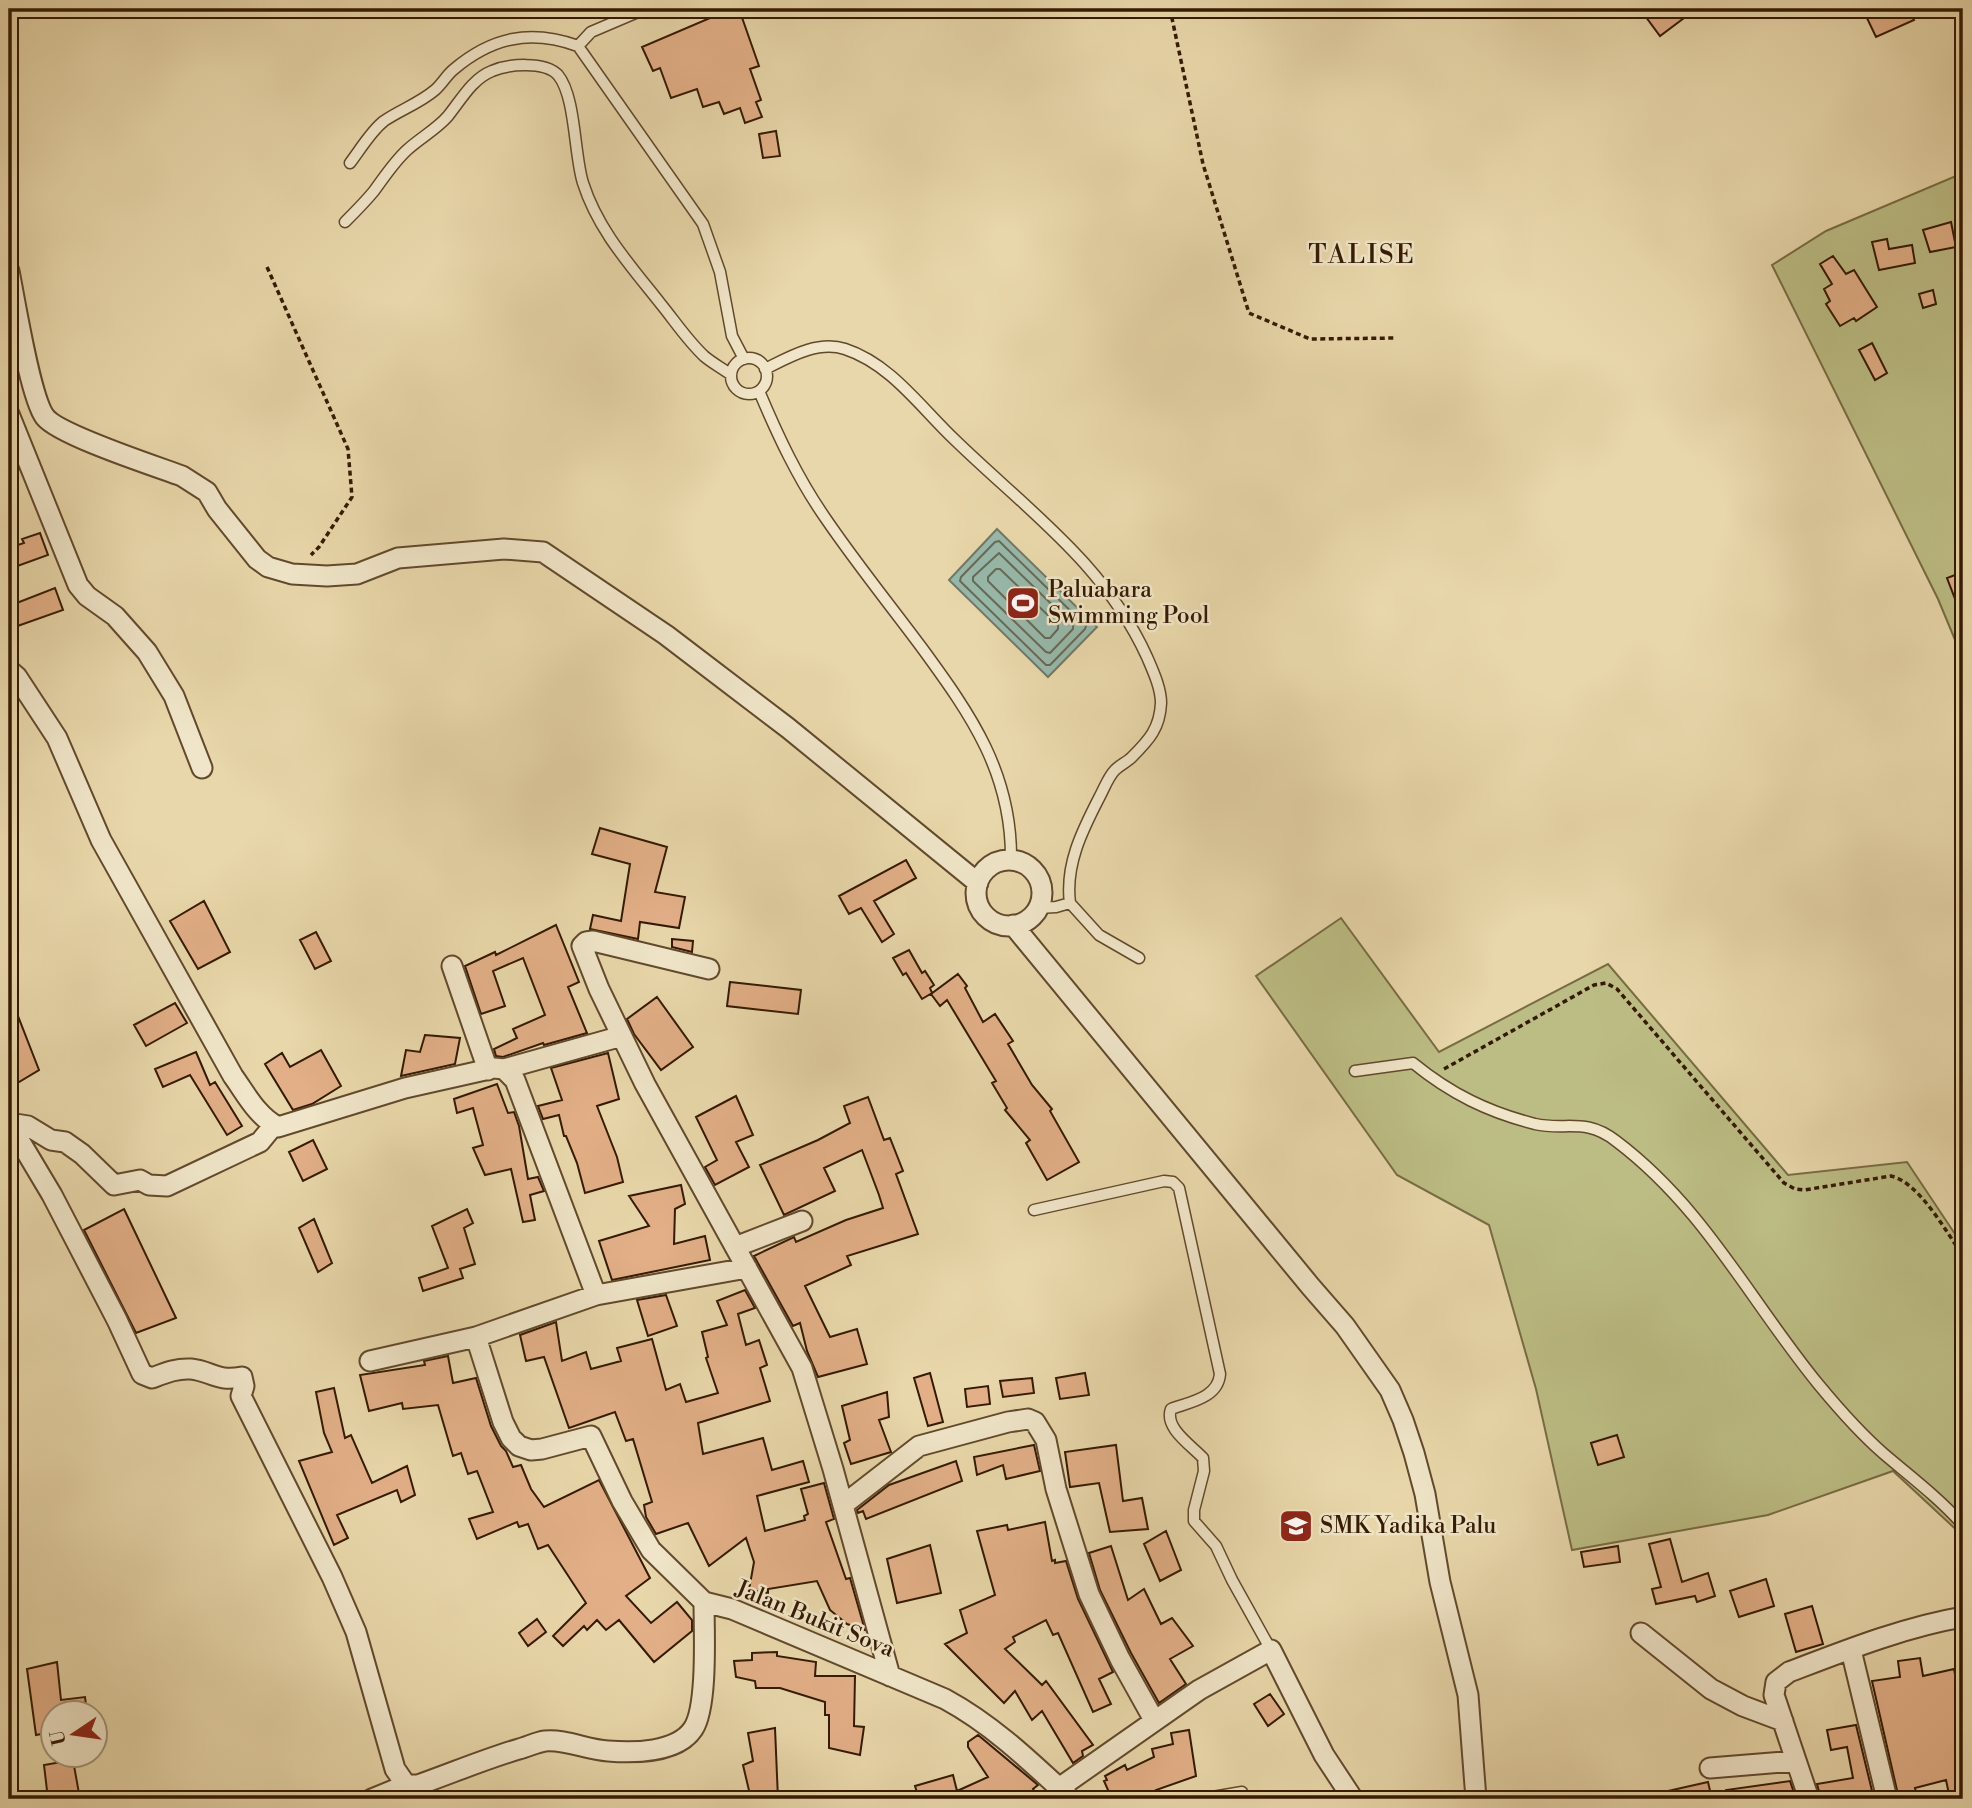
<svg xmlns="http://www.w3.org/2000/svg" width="1972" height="1808" font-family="'Libre Bodoni',serif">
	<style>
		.green { fill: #bcbd84; stroke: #786c43; stroke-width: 2 }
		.water { fill: #97b9ab; stroke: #707967; stroke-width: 2 }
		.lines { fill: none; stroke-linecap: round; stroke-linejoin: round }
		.shore { stroke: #666a56; stroke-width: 2 }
		.building { fill: #e2af86; stroke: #351a02; stroke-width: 2 }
		.lane-casing { stroke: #62492c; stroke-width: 13 }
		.street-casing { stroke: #62492c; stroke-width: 23 }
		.path { stroke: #351a02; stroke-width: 3.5; stroke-dasharray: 5 3.5; stroke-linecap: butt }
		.lane { stroke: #f0e5c8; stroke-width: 10 }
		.street { stroke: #f0e5c8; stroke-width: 19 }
		.labels { text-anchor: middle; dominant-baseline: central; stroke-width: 5; stroke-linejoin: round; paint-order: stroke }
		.poi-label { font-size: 23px; fill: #351a02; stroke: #f0e5c8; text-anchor: start }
		.street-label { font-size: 23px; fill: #351a02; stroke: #f0e5c8 }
		.quarter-label { font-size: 26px; letter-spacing: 2px; fill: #351a02; stroke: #f0e5c8 }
	</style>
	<rect width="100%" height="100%" fill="#e8d7aa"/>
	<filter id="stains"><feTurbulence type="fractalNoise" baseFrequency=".00286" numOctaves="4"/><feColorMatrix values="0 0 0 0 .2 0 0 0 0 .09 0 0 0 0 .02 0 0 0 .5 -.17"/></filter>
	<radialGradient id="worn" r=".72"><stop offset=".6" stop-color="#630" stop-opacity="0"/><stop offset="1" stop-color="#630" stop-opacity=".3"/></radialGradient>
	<!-- green -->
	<path class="green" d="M1963 173V659L1938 599 1772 265 1826 231Z
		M1341 918 1439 1052 1608 964 1788 1175 1907 1162 1963 1246V1536L1893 1471 1768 1515 1572 1550 1536 1389 1489 1225 1397 1175 1256 976Z"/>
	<!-- water -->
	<path class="water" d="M997 529 1097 627 1048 677 949 580Z"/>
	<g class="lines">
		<!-- shore -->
		<path class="shore" d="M999 541 1086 626 1085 629 1050 665H1046L960 581 961 577 995 542Z
			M999 553 1073 625V629L1050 653 1046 652 973 581V577Z
			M996 569H1000L1058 625V629L1050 638H1045L988 581V577Z"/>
	</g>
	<!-- building -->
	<path class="building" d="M731 9H739L759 66 750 69 761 100 756 102 762 117 745 123 740 108 724 114 719 102 703 107 697 89 671 98 660 68 653 71 642 47Z
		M1640 9H1696L1660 36Z
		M1883 9H1908L1914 20 1876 37 1866 16Z
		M776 131 780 156 763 158 759 134Z
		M1951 222 1956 247 1930 252 1923 230Z
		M1887 239 1889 249 1912 245 1915 263 1879 270 1872 242Z
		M1833 256 1846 274 1854 270 1877 307 1856 321 1854 318 1840 326 1826 304 1830 301 1824 289 1832 284 1820 264Z
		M1933 290 1936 304 1923 308 1919 294Z
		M1872 343 1887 373 1875 380 1859 350Z
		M40 533 48 555 9 569V548L24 543 22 539Z
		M1963 572V616L1962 617 1947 578Z
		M55 588 63 610 9 629V606Z
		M600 828 667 847 655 892 685 897 679 928 640 922 638 939 590 929 593 915 621 921 630 864 592 854Z
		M906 860 916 878 874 901 894 934 882 942 861 908 849 914 839 896Z
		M204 901 230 952 198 969 170 921Z
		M556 925 579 982 568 987 587 1033 544 1045 543 1043 503 1057 496 1056 494 1049 517 1038 513 1029 545 1015 523 958 493 971 505 1006 481 1014 465 966 495 952 496 955Z
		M316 932 331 961 315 969 300 940Z
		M672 939 693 941 692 952 672 947Z
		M909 950 922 973 925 971 934 985 930 988 932 993 922 999 906 973 903 975 893 958Z
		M958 974 967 986 965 988 983 1022 995 1014 1013 1041 1008 1044 1032 1085 1052 1109 1050 1111 1079 1162 1047 1180 1026 1143 1030 1140 1005 1110 1007 1108 992 1083 996 1081 947 1000 940 1006 931 994Z
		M730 982 801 990 798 1014 727 1006Z
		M9 993 39 1070 9 1088Z
		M657 997 693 1047 661 1070 634 1034 627 1019Z
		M175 1003 187 1023 146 1046 134 1025Z
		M425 1035 460 1038 455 1064 401 1076 406 1050 420 1052Z
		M321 1050 341 1086 312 1104 293 1110 265 1064 282 1053 290 1067Z
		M196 1052 210 1085 215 1082 242 1126 227 1135 190 1075 163 1087 155 1069Z
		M608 1053 619 1099 597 1106 617 1157 623 1182 585 1193 577 1163 566 1136H564L559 1115 543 1119 538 1106 562 1100 551 1068Z
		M497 1084 508 1113 514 1112 519 1126 528 1179 538 1177 544 1191 530 1195 535 1220 523 1222 511 1169 485 1175 473 1148 483 1145 473 1108 457 1113 454 1099Z
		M736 1096 753 1135 736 1142 749 1167 715 1185 705 1167 717 1160 696 1117Z
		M868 1097 884 1140 890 1138 903 1171 896 1174 918 1234 847 1256 851 1265 805 1286 830 1337 857 1329 867 1364 818 1377 807 1351 800 1323 793 1326 754 1256 794 1237 796 1242 846 1220 883 1208 879 1195 862 1150 824 1168 835 1191 784 1215 760 1165 818 1140 850 1123 844 1106Z
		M313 1140 327 1169 303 1181 289 1152Z
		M681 1185 685 1204 675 1209 674 1244 705 1236 710 1260 612 1280 599 1241 649 1226 629 1196Z
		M124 1209 176 1318 136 1333 84 1230Z
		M467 1209 473 1223 464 1228 475 1264 460 1269 463 1278 423 1291 419 1278 448 1268 432 1226Z
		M314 1219 332 1263 318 1272 299 1228Z
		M745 1290 755 1308 738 1314 746 1345 759 1340 767 1365 760 1368 770 1401 698 1423 703 1454 763 1438 772 1470 803 1461 809 1482 757 1496 765 1531 805 1520 804 1516 808 1514 801 1489 824 1483 834 1519 826 1522 846 1579 850 1578 865 1630 847 1624 830 1610 817 1581 768 1589V1593L749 1590 754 1562 746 1538 709 1566 688 1523 656 1534 646 1517 644 1505 652 1502 633 1439 626 1441 615 1412 569 1428 544 1357 526 1361 520 1335 556 1322 562 1361 586 1352 591 1369 621 1361 617 1348 652 1339 666 1390 680 1384 686 1402 718 1393 706 1358 708 1357 702 1332 727 1325 717 1301Z
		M666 1295 677 1326 648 1336 637 1300Z
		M448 1356 453 1383 476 1378 491 1426 501 1446 506 1451 513 1467 521 1465 531 1489 544 1507 599 1480 650 1578 626 1596 651 1623 677 1602 692 1620V1631L654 1662 619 1620 606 1630 597 1620 587 1630 584 1626 563 1646 553 1636 586 1603 548 1545 538 1549 528 1524 519 1527 517 1522 477 1539 469 1519 493 1512 477 1471 468 1474 461 1453 453 1456 438 1405 403 1409 402 1403 369 1411 360 1375 425 1365 424 1361Z
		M930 1373 943 1422 928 1426 914 1378Z
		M1085 1373 1089 1395 1060 1399 1056 1378Z
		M1032 1378 1034 1393 1003 1397 1000 1381Z
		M988 1386 990 1404 967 1407 965 1389Z
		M334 1388 345 1438 351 1435 372 1483 407 1466 415 1495 401 1502 397 1490 337 1515 348 1538 334 1545 299 1461 332 1452 324 1433 316 1392Z
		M887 1392 889 1417 879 1420 891 1452 851 1464 844 1443 850 1440 842 1406Z
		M1617 1435 1624 1457 1598 1465 1591 1443Z
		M1034 1445 1040 1471 1006 1479 1003 1465 977 1475 974 1457Z
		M1116 1445 1123 1501 1142 1498 1148 1529 1110 1532 1099 1483 1070 1487 1065 1452Z
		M956 1461 962 1481 866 1519 863 1511 858 1513 857 1510 889 1485Z
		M1045 1522 1052 1561 1055 1560V1563L1066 1561 1078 1599 1113 1672 1099 1679 1111 1704 1093 1712 1058 1633 1053 1635 1046 1620 1013 1637 1015 1642 1005 1649 1042 1685 1046 1681 1093 1745 1082 1751 1083 1756 1073 1763 1042 1711 1032 1720 1015 1691 1004 1703 945 1644 967 1633 960 1610 995 1595 977 1531 1007 1525 1008 1530Z
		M1166 1531 1181 1570 1160 1581 1144 1544Z
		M1670 1539 1682 1582 1708 1573 1715 1596 1697 1602 1695 1596 1656 1604 1652 1589 1661 1587 1649 1544Z
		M930 1545 941 1593 897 1603 887 1559Z
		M1111 1546 1128 1600 1144 1589 1161 1624 1172 1618 1193 1646 1170 1659 1186 1684 1159 1703 1131 1653 1100 1590 1089 1553Z
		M1618 1546 1620 1562 1584 1567 1581 1552Z
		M1766 1579 1774 1606 1739 1617 1730 1591Z
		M1812 1606 1823 1644 1796 1652 1785 1614Z
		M537 1619 546 1632 528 1646 519 1633Z
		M777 1652V1656L816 1662 815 1676H855L854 1726 864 1727 860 1755 829 1748V1715H825V1702L780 1688H756L755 1681 736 1677 734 1661 752 1660V1653Z
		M1920 1658 1923 1676 1954 1669 1960 1699H1963V1795L1950 1799 1946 1780 1915 1788 1917 1798 1899 1799 1872 1681 1900 1677 1898 1661Z
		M57 1662 61 1700 85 1697 87 1713H52V1732L36 1735 27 1669Z
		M1270 1694 1284 1714 1268 1726 1254 1704Z
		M1856 1725 1874 1799H1821L1817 1784 1853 1778 1847 1747 1831 1750 1827 1730Z
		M775 1728 778 1799H751L743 1765 753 1761 748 1733Z
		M1189 1730 1196 1776 1156 1790 1158 1794 1150 1799H1143L1139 1794 1130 1799H1112L1104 1781 1107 1780 1105 1776 1125 1765 1127 1770 1154 1757 1152 1749 1173 1744 1171 1733Z
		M978 1735 1038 1785 1033 1789 1040 1799H919L915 1786 953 1775 957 1791 988 1777 968 1747V1742Z
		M73 1760 80 1799H48L44 1765Z
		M1790 1781 1796 1799H1727L1726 1790Z
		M1708 1782 1712 1799H1660L1659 1793Z"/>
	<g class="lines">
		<!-- lane casing -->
		<g class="lane-casing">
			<path id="lane" d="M578 46 591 32 645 9
				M350 163C360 150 371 131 384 121 400 110 420 103 435 90 442 84 446 76 453 70 492 37 530 29 578 46L703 224 720 272 732 336 744 359
				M345 222C355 212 365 202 374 191 385 176 394 162 407 150 420 138 437 129 448 116 461 100 472 79 492 71 508 64 545 61 558 75 576 97 574 155 583 183 598 230 630 265 660 303 674 320 687 340 704 356 712 363 722 368 730 374
				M731 376a18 18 0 1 1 36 0a18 18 0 1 1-36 0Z
				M765 369C789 357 818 340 845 349 891 364 921 408 955 440 1027 510 1104 563 1147 657 1153 671 1161 688 1161 703 1160 728 1149 740 1132 757 1127 762 1120 765 1115 770 1108 777 1104 789 1099 798 1082 831 1065 865 1070 903
				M759 391C778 436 798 479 826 519 856 563 890 605 922 648 971 715 1012 773 1011 860
				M1038 908 1056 907 1070 903 1099 935 1139 958
				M1355 1071 1413 1063C1451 1094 1488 1112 1535 1124 1566 1131 1585 1117 1616 1141 1705 1208 1750 1301 1819 1385 1838 1408 1861 1434 1884 1454 1911 1477 1939 1498 1963 1525
				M1034 1210 1164 1181 1173 1182 1179 1188 1220 1374C1218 1398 1190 1402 1171 1409 1164 1428 1191 1445 1203 1458L1204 1471 1194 1510V1521L1216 1546 1232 1580 1271 1650
				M1201 1799 1242 1792"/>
		</g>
		<!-- street casing -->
		<g class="street-casing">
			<path id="street" d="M9 271C15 300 30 397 45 417 59 435 155 466 182 476L207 492 217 509 257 559 268 567 292 574 327 576 357 574 398 558 504 549 543 552 666 635 788 728 978 883
				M9 414 78 585 87 596 115 616 147 652 174 696 202 768
				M9 670 17 677 57 738 101 840 233 1076C246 1094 257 1116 278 1127L405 1088 494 1068 504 1069 515 1080 596 1295
				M976 893a33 33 0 1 1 66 0a33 33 0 1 1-66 0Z
				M1013 925 1311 1287 1345 1326 1390 1390 1403 1420 1414 1453 1425 1494 1440 1582 1468 1695 1476 1799
				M452 966 488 1070
				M709 969 593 941 586 942 582 946 599 989 645 1084 802 1368 833 1469 890 1676
				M504 1069 622 1036
				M9 1123 52 1195 117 1320 142 1374 152 1378C165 1373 177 1368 191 1369 211 1371 217 1382 242 1377L244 1386 241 1396 332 1577 356 1632 395 1769 406 1785H418C452 1773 485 1759 519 1749 527 1747 537 1742 545 1741 566 1739 587 1750 608 1751 633 1753 677 1753 693 1729 708 1707 704 1630 704 1602
				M9 1123 28 1126 51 1140 65 1142 82 1154 114 1185 140 1180 149 1185 167 1186 260 1142 274 1125
				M735 1247 802 1221
				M476 1337 503 1422 511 1438 519 1446 531 1450 542 1449 591 1436 622 1501 651 1550 704 1602 732 1609 945 1699C993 1725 1031 1762 1071 1799
				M370 1361 476 1337 596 1295 747 1268
				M843 1505 919 1446 1008 1422 1028 1419 1035 1422 1046 1440 1056 1489 1089 1594 1120 1659 1154 1720
				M1641 1633 1711 1689 1743 1706 1783 1721
				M1851 1650 1887 1799
				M1710 1768 1796 1761
				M1059 1788 1199 1690 1271 1650 1324 1755 1353 1799
				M372 1799 406 1785
				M1809 1799 1774 1695 1776 1682 1789 1672C1844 1651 1904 1627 1963 1617"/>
		</g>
		<!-- path -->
		<path class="path" d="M1170 9 1203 164 1249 313 1310 339 1396 338
			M267 267 348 449 352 497 319 547 311 555
			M1444 1069 1594 985 1606 983 1617 989 1784 1183 1795 1189 1804 1190 1891 1176C1919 1182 1947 1233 1963 1256"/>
		<!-- lane -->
		<use href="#lane" class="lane"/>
		<!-- street -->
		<use href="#street" class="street"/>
	</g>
	<!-- icons -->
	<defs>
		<g id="stadium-square" transform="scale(1.75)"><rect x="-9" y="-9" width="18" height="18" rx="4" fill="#8f2418" stroke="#f0e5c8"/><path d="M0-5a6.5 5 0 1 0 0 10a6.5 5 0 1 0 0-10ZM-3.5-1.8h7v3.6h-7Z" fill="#fff"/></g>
		<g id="university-square" transform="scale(1.75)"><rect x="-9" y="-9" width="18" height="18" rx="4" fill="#8f2418" stroke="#f0e5c8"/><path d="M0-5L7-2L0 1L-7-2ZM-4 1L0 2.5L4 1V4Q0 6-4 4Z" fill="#fff"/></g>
	</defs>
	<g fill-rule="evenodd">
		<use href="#stadium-square" x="1023" y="603"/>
		<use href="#university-square" x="1296" y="1526"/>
	</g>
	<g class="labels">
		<!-- poi labels -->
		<g class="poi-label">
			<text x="1048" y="590">Paluabara<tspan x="1048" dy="26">Swimming Pool</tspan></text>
			<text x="1320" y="1526">SMK Yadika Palu</text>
		</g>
		<!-- street labels -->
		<g class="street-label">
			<text transform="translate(815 1619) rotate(22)">Jalan Bukit Sova</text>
		</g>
		<!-- quarter labels -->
		<g class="quarter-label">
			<text x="1362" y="255">TALISE</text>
		</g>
	</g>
	<!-- margin -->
	<rect width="1972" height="1808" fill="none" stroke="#e8d7aa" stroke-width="35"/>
	<rect x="10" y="10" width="1951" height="1787" fill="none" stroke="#351a02" stroke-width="3.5"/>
	<rect x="18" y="18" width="1937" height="1773" fill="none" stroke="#351a02" stroke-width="2"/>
	<!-- north arrow -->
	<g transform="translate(74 1734) rotate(257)"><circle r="33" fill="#f0e5c8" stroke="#a59479" stroke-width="2"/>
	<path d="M0-5L12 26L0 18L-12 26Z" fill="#8f2418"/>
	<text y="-10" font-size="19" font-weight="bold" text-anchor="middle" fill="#351a02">U</text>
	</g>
	<rect width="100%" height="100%" filter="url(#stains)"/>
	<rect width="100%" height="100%" fill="url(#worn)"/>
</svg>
